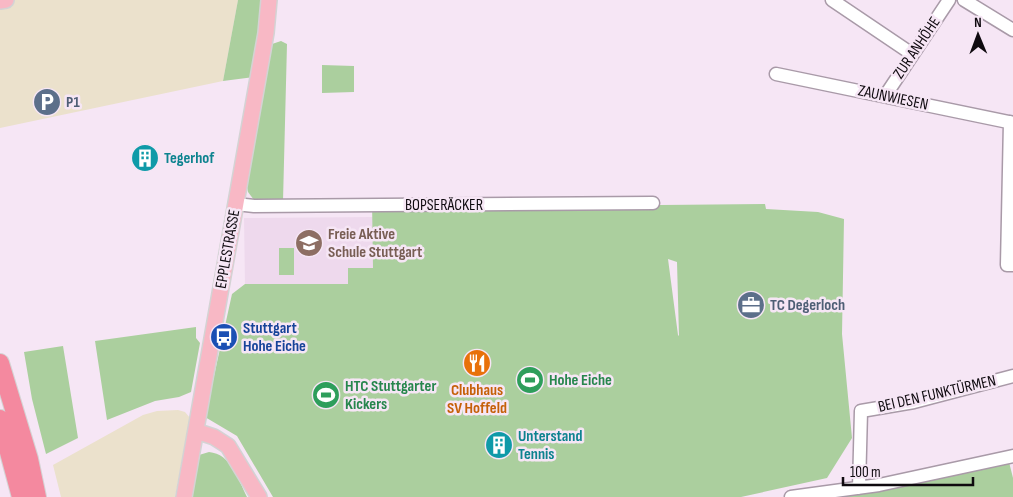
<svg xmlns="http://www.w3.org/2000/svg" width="1013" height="497" font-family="'Sofia Sans Condensed',sans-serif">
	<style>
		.commercial { fill: #ebe1cc }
		.built { fill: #eed9ed }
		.green { fill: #abcf9e; fill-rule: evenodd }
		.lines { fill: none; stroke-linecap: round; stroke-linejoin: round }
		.minor-casing { stroke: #a99aa8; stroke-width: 15 }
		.major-casing { stroke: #d4d3d4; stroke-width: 18 }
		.highway-casing { stroke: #d4d3d4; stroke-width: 20 }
		.minor { stroke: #fff; stroke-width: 12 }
		.major { stroke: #f8b8c5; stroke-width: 15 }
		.highway { stroke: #f4899f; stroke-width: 18 }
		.labels { text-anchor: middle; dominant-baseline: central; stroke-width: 5; stroke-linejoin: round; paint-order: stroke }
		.street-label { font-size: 16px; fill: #0f0a0f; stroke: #f6e6f5 }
		.service-label { font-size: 16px; font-weight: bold; fill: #4e5e75; stroke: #f6e6f5; text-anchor: start }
		.culture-label { font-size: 16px; font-weight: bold; fill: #0d838f; stroke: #f6e6f5; text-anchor: start }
		.education-label { font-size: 16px; font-weight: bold; fill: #785e54; stroke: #f6e6f5; text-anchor: start }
		.transit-label { font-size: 16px; font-weight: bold; fill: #164399; stroke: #f6e6f5; text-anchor: start }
		.leisure-label { font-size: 16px; font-weight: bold; fill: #27864d; stroke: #f6e6f5; text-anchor: start }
		.food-label { font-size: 16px; font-weight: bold; fill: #c56008; stroke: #f6e6f5 }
	</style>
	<rect width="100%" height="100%" fill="#f6e6f5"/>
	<!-- commercial -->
	<path class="commercial" d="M0 0H238L223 81 0 128Z
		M178 410 185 412 190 418 175 497H61L53 465 143 415 157 411Z"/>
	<!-- built -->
	<path class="built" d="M373 217V268L348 284H245L244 218Z"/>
	<!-- green -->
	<path class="green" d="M238 0H262L254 77 223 81Z
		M281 41 287 44 283 201 254 200 248 192 246 182 268 51 272 44Z
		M322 65 354 66V92L322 93Z
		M372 200 661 205 765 204 766 209 818 212 844 219 842 334 852 438 827 478 741 497H273L237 436 205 417 232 294 245 284H348V268H373ZM668 259 677 262 679 336 678 335Z
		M279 248H294V275H279Z
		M196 327V338L200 343 191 392 179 397 155 401 107 420 95 341Z
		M63 346 78 438 46 454 32 399 24 352Z
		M209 452C231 454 238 479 247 497H190L199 455Z
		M1009 462 1013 478V497H819Z"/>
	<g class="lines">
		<!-- minor casing -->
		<g class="minor-casing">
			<path id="minor" d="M832 0 912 54
				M964 0 1013 30
				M776 74 1013 123
				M885 96 949 0
				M1010 122 1007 265H1013
				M236 204 254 206 653 203
				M859 488 861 411 914 402 1013 376
				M791 497 879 485 1013 456"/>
		</g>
		<!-- major casing -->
		<g class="major-casing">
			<path id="major" d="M0 1 6 0
				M196 431 214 437 228 446 259 497
				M184 497 266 33 269 0"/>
		</g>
		<!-- highway casing -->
		<g class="highway-casing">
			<path id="highway" d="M0 363 29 459 37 497
				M0 419 21 497"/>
		</g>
		<!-- minor -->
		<use href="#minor" class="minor"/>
		<!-- major -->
		<use href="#major" class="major"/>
		<!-- highway -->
		<use href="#highway" class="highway"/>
	</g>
	<!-- icons -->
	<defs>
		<g id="parking-disc" transform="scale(1.4375)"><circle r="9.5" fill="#5c6f8a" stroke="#f6e6f5"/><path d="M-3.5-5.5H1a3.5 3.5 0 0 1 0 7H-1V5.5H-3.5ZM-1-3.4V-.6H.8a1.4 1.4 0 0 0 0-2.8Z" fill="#fff"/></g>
		<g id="building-disc" transform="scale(1.4375)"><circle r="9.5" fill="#0f9aa8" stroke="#f6e6f5"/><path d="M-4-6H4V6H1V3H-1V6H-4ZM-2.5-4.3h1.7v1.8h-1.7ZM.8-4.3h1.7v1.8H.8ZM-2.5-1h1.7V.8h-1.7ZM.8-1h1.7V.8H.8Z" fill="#fff"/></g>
		<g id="school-disc" transform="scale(1.4375)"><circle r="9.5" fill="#8d6e63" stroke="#f6e6f5"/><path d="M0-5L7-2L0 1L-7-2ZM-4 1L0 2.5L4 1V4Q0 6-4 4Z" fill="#fff"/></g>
		<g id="office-disc" transform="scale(1.4375)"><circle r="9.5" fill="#5c6f8a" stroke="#f6e6f5"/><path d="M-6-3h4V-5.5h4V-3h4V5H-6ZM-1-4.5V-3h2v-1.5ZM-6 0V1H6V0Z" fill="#fff"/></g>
		<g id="bus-disc" transform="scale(1.4375)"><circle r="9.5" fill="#1a4fb4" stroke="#f6e6f5"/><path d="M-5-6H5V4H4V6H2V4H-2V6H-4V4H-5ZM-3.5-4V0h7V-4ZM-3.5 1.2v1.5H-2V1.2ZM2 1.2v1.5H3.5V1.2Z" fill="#fff"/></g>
		<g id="restaurant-disc" transform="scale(1.4375)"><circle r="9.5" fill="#e8710a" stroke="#f6e6f5"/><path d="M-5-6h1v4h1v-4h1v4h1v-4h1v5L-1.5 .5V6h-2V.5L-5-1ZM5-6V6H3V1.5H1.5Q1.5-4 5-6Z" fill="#fff"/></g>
		<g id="stadium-disc" transform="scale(1.4375)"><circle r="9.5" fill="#2e9e5b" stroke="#f6e6f5"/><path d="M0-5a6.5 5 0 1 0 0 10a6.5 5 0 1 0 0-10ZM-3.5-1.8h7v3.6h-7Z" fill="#fff"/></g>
	</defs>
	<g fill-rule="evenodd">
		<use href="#parking-disc" x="47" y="102"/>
		<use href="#building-disc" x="145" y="158"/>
		<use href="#school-disc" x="309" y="243"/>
		<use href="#office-disc" x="751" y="305"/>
		<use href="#bus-disc" x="224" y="337"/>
		<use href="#restaurant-disc" x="477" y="363"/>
		<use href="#stadium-disc" x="530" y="380"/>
		<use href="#stadium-disc" x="326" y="395"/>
		<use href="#building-disc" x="499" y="445"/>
	</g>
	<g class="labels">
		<!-- street labels -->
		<g class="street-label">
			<text transform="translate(917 48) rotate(-56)">ZUR ANHÖHE</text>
			<text transform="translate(893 98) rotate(12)">ZAUNWIESEN</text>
			<text x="444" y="205">BOPSERÄCKER</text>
			<text transform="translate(228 249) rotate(-80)">EPPLESTRASSE</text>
			<text transform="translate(937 394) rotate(-13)">BEI DEN FUNKTÜRMEN</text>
		</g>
		<!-- service labels -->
		<g class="service-label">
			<text x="66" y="102">P1</text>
			<text x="770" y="305">TC Degerloch</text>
		</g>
		<!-- culture labels -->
		<g class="culture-label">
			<text x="164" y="158">Tegerhof</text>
			<text x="518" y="436">Unterstand<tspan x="518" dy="18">Tennis</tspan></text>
		</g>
		<!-- education labels -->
		<g class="education-label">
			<text x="328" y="234">Freie Aktive<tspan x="328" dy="18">Schule Stuttgart</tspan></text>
		</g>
		<!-- transit labels -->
		<g class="transit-label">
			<text x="243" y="328">Stuttgart<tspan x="243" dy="18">Hohe Eiche</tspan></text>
		</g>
		<!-- leisure labels -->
		<g class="leisure-label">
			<text x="549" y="380">Hohe Eiche</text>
			<text x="345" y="386">HTC Stuttgarter<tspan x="345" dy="18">Kickers</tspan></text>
		</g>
		<!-- food labels -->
		<g class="food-label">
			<text x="477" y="390">Clubhaus<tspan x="477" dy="18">SV Hoffeld</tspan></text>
		</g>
	</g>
	<!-- north arrow -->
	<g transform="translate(978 35) rotate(359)" stroke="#f6e6f5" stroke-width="4" paint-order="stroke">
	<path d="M0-4L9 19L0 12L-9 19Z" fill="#0f0a0f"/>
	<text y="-8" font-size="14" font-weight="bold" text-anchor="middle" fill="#0f0a0f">N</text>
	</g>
	<!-- scale -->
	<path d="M843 477v8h130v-8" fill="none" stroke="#0f0a0f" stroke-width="2.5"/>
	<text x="850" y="477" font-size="15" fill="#0f0a0f" stroke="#f6e6f5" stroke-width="4" paint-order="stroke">100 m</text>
</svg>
